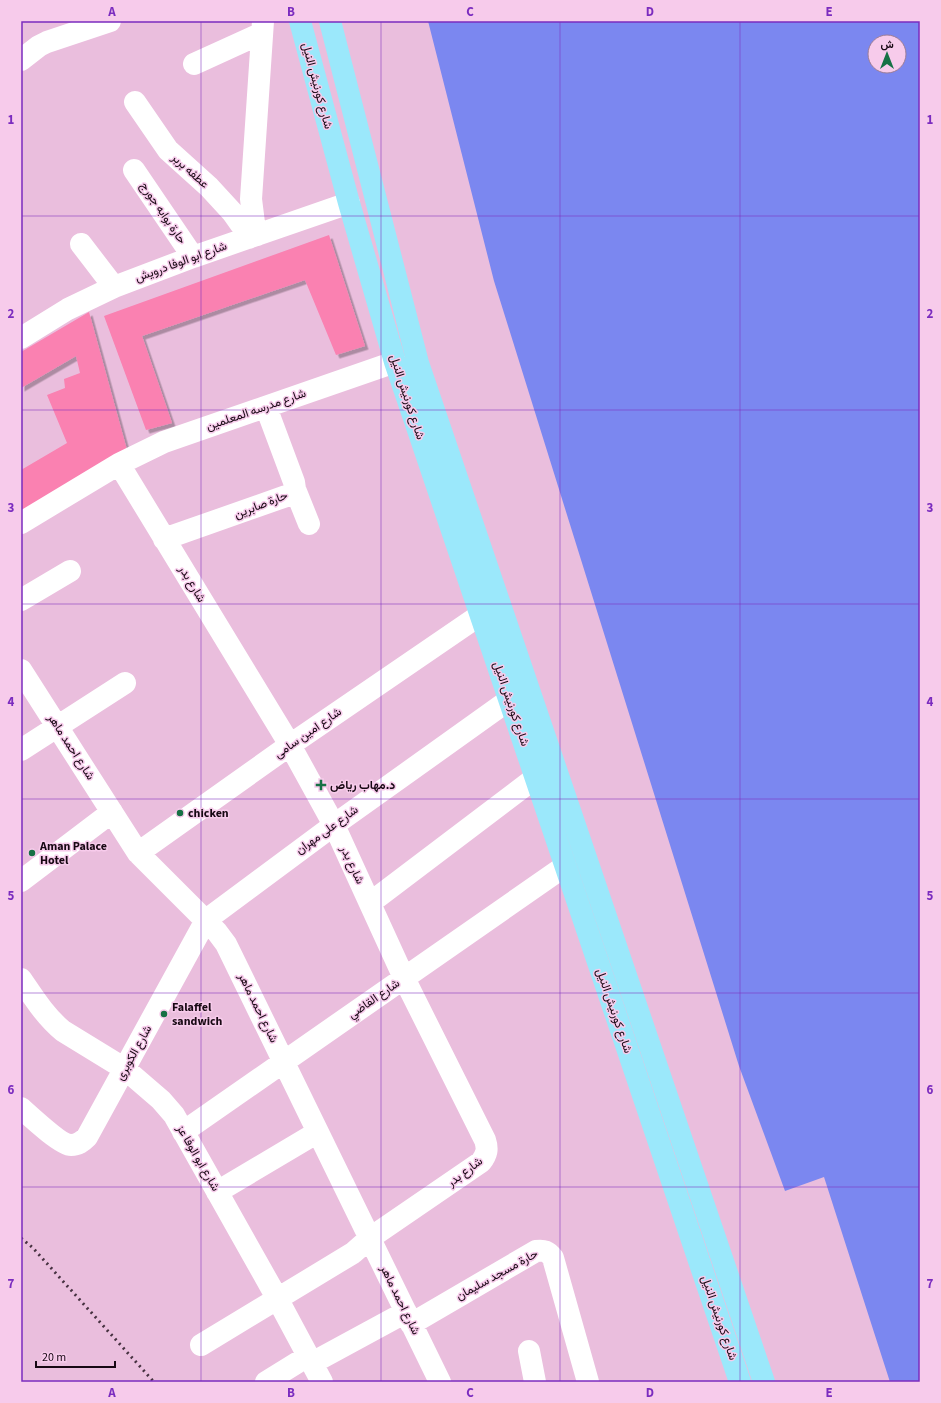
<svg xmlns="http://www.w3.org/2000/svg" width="941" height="1403" font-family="'Source Sans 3',Vazirmatn,sans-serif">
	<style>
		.water { fill: #7b87f0; fill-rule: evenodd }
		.building { fill: #fa81b1; filter: url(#shadow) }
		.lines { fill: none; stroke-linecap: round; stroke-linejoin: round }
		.minor { stroke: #fff; stroke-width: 22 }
		.major { stroke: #9be8fb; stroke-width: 22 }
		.rail { stroke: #463140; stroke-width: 3; stroke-dasharray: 2 4; stroke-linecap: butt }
		.grid { fill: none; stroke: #7b2cbf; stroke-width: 1; stroke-opacity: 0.55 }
		.poi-dot { fill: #167145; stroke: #f7cbeb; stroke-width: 1.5 }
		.labels { text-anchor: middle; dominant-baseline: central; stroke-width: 3; stroke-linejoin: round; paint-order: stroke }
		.street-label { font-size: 12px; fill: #170813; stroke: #f7cbeb }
		.poi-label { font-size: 12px; font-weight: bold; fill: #170813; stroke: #f7cbeb; text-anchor: start }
		.neatline { fill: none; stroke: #7b2cbf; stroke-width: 1.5 }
		.grid-label { font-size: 13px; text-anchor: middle; font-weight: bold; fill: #7b2cbf }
	</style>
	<defs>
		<filter id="shadow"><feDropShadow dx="3.5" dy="3.5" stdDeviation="0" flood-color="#0004"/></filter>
	</defs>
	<rect width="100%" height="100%" fill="#eabedd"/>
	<!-- water -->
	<path class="water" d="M428 21H920V1382H890L824 1177 785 1191 739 1066 494 281ZM875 42H899V66H875Z"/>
	<!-- building -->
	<path class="building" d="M329 235 365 346 336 355 305 280 142 336 172 423 146 430 104 316Z
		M89 312 127 450 21 511V470L67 443 47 395 65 388 64 379 80 373 76 356 21 388V352Z"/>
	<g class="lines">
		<!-- minor -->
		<path class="minor" d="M21 60 39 46 47 42 110 21
			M194 64 262 33
			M135 102 168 150 209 187 232 212 244 229 249 238
			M134 170 193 257
			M257 235 254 223 251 199 263 21
			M81 244 114 287
			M21 338 68 309 114 287 193 257 349 203
			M119 464 290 745 334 825 404 978 485 1140C488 1149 487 1154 481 1162L370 1238 353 1253 201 1345
			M295 489 309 524
			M21 523 119 464 164 442 395 362
			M164 539 292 494 295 489 294 482 266 407
			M21 600 70 571
			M21 670 138 853 217 932 226 944 440 1382
			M21 750 125 683
			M138 853 290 745 480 615
			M21 881 112 812
			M370 903 535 778
			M21 979C34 998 45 1016 63 1031L125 1069 161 1100 174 1115 277 1298 322 1382
			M21 1108C30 1116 61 1145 71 1145 78 1145 82 1142 87 1137L206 920 334 825 509 700
			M183 1132 565 866
			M217 1192 318 1132
			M411 1324 536 1251C544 1250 548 1251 553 1258L588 1382
			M529 1351 535 1382
			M312 1363 406 1312
			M266 1382 308 1356"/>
		<!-- major -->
		<path class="major" d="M300 21 349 203 395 362 740 1382
			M330 21 418 363 764 1382"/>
		<!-- rail -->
		<path class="rail" d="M21 1238 33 1248 154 1382"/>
	</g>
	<!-- grid -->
	<path class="grid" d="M201 21V1382M381 21V1382M560 21V1382M740 21V1382M21 216H920M21 410H920M21 604H920M21 799H920M21 993H920M21 1187H920"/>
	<!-- markers -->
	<g class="poi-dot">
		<path d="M319 779h4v4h4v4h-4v4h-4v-4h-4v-4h4z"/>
		<circle cx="180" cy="813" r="4"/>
		<circle cx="32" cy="853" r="4"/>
		<circle cx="164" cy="1014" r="4"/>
	</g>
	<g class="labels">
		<!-- street labels -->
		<g class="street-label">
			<text transform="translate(317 86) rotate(75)">شارع كورنيش النيل</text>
			<text transform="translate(190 171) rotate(42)">عطفه بربر</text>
			<text transform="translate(163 213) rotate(56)">حارة بوابه جورج</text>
			<text transform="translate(181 262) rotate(-20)">شارع ابو الوفا درويش</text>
			<text transform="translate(407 397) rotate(72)">شارع كورنيش النيل</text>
			<text transform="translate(256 410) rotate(-19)">شارع مدرسه المعلمين</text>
			<text transform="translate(261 505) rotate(-21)">حارة صابرين</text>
			<text transform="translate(192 584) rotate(59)">شارع بدر</text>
			<text transform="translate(511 704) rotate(71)">شارع كورنيش النيل</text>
			<text transform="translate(308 733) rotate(-35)">شارع امين سامى</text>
			<text transform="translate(71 747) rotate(57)">شارع احمد ماهر</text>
			<text transform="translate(327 830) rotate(-36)">شارع على مهران</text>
			<text transform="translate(352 865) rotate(65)">شارع بدر</text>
			<text transform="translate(374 999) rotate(-35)">شارع القاضي</text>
			<text transform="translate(258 1008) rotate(64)">شارع احمد ماهر</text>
			<text transform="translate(614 1011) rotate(71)">شارع كورنيش النيل</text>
			<text transform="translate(134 1053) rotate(-61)">شارع الكوبرى</text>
			<text transform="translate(198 1158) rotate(60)">شارع ابو الوفا عز</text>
			<text transform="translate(465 1172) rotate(-37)">شارع بدر</text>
			<text transform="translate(497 1275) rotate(-29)">حارة مسجد سليمان</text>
			<text transform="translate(400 1300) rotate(64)">شارع احمد ماهر</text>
			<text transform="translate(719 1318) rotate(71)">شارع كورنيش النيل</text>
		</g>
		<!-- poi labels -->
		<g class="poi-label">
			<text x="330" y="785">د.مهاب رياض</text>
			<text x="188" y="813">chicken</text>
			<text x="40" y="846">Aman Palace<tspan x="40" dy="14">Hotel</tspan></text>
			<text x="172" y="1007">Falaffel<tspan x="172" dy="14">sandwich</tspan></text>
		</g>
	</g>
	<!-- border -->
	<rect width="941" height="1403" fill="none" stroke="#f7cbeb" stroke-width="44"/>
	<!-- north arrow -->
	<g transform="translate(887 54)"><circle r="19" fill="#f7cbeb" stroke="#9d7d95"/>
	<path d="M0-3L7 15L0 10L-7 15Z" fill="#167145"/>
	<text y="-6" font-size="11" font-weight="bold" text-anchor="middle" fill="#170813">ش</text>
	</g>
	<!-- scale -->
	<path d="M36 1361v6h79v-6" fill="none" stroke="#170813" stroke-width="2"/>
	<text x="42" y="1361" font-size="12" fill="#170813" stroke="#f7cbeb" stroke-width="3" paint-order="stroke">20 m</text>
	<rect x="22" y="22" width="897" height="1359" class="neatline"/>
	<g class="grid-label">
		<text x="112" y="16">A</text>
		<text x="291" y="16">B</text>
		<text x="470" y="16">C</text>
		<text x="650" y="16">D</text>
		<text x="829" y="16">E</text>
		<text x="11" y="124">1</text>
		<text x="930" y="124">1</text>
		<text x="11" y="318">2</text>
		<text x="930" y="318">2</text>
		<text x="11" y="512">3</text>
		<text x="930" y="512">3</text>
		<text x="11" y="706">4</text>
		<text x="930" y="706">4</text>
		<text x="11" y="900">5</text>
		<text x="930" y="900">5</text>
		<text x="11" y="1094">6</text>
		<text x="930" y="1094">6</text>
		<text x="11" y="1288">7</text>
		<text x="930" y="1288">7</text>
		<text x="112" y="1397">A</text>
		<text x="291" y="1397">B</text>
		<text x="470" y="1397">C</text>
		<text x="650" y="1397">D</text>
		<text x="829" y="1397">E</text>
	</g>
</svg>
